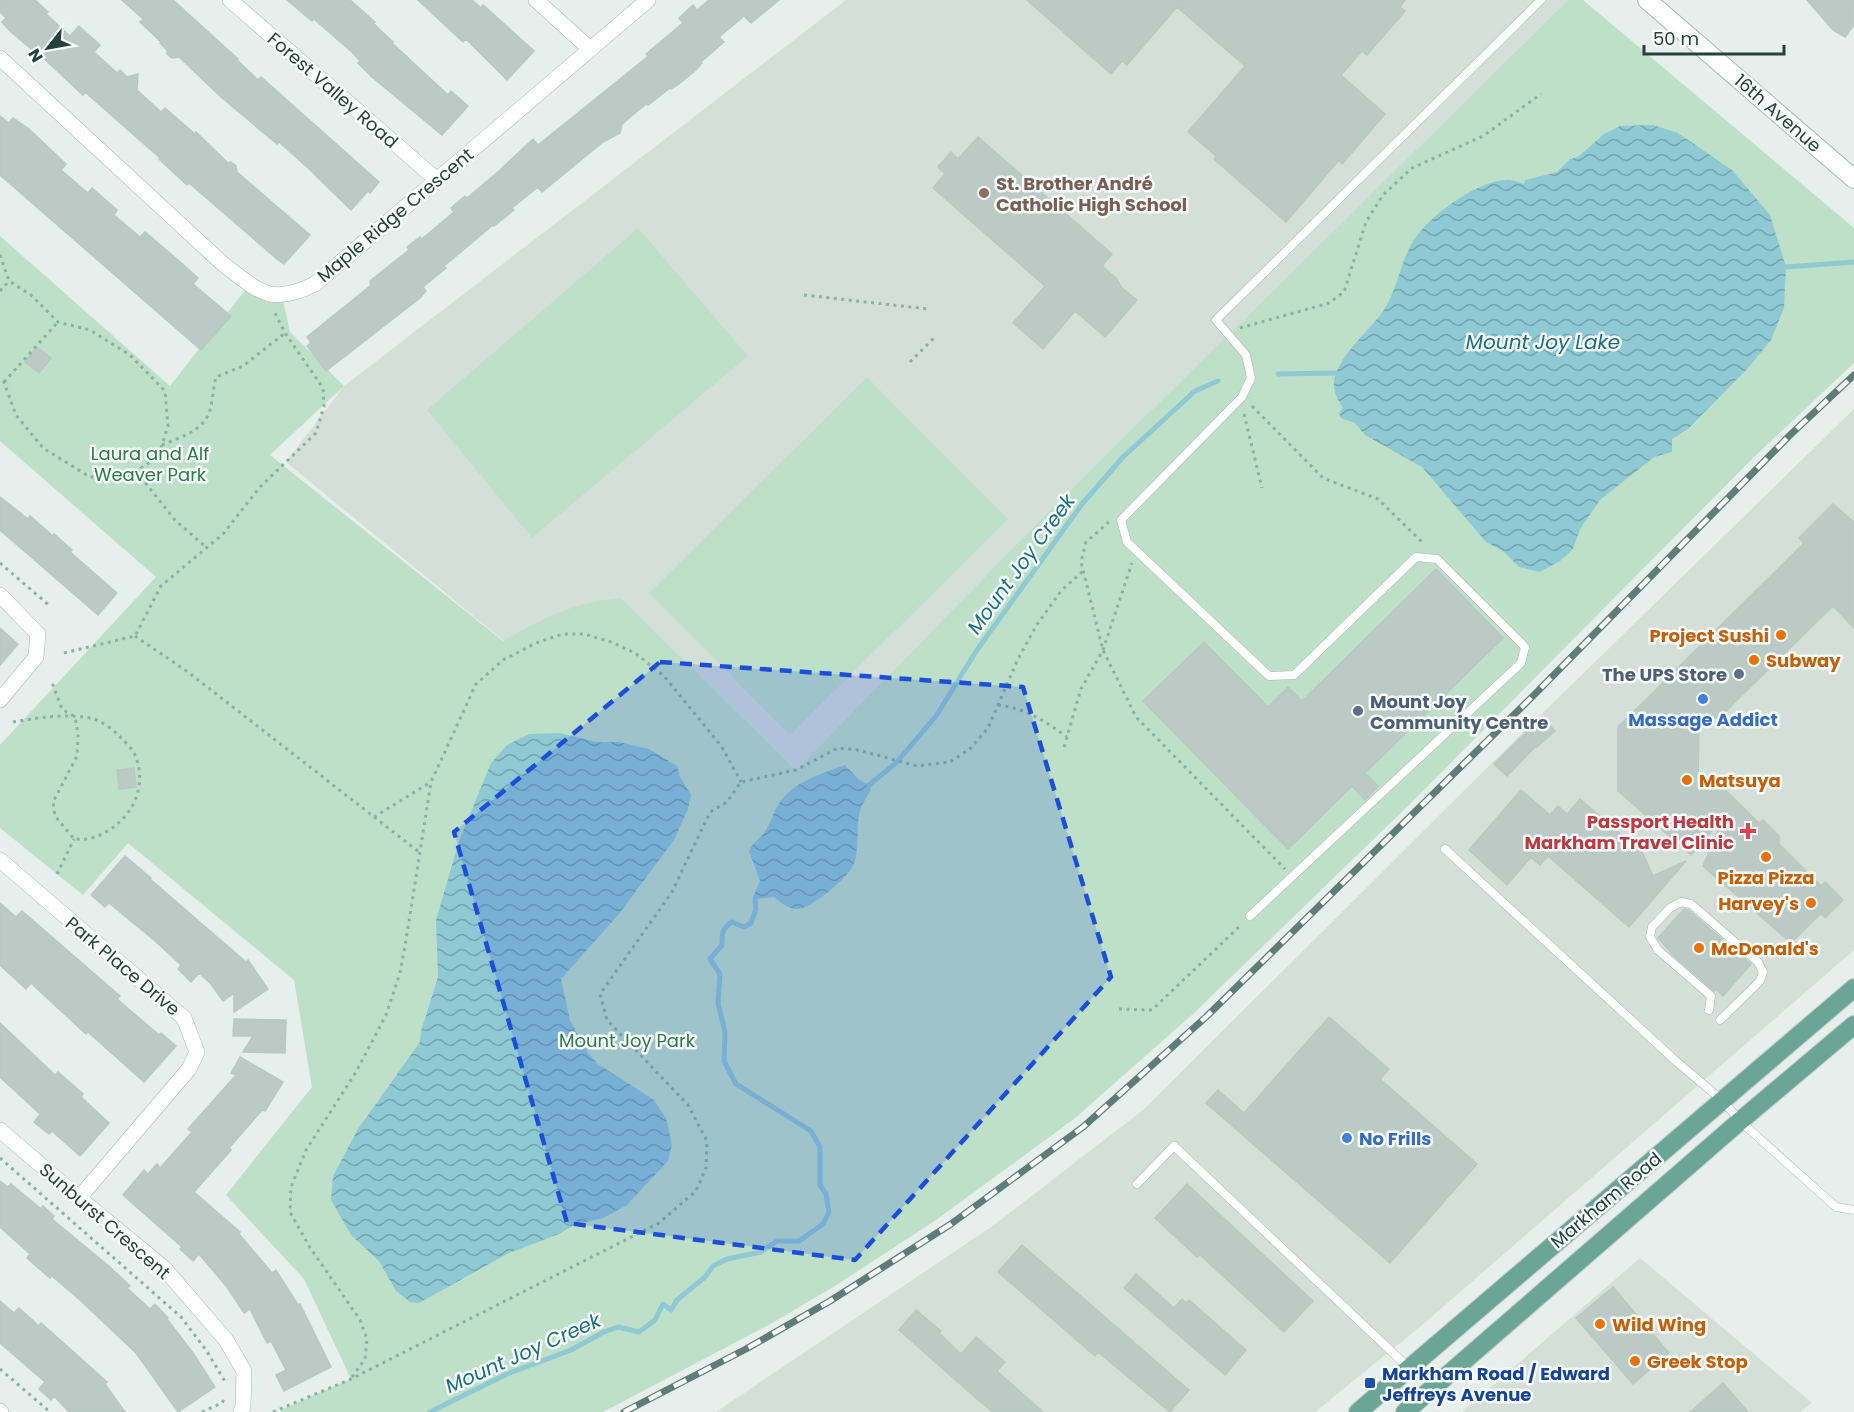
<svg xmlns="http://www.w3.org/2000/svg" width="1854" height="1412" font-family="Poppins,sans-serif">
	<style>
		.built { fill: #d4dfda }
		.park { fill: #bfe0c8 }
		.water { fill: url(#water-waves) }
		.lines { fill: none; stroke-linecap: round; stroke-linejoin: round }
		.stream { stroke: #8ec9d4; stroke-width: 5 }
		.building { fill: #bbcac4; stroke: #b8c9c2; stroke-width: 1.5 }
		.service-casing { stroke: #a8b8b2; stroke-width: 9 }
		.minor-casing { stroke: #a8b8b2; stroke-width: 16 }
		.secondary-casing { stroke: #a4bbb3; stroke-width: 20 }
		.primary-casing { stroke: #c2cac8; stroke-width: 20 }
		.path { stroke: #86b3a5; stroke-width: 3; stroke-dasharray: 3 4.5; stroke-linecap: butt }
		.service { stroke: #fff; stroke-width: 8 }
		.minor { stroke: #fff; stroke-width: 15 }
		.secondary { stroke: #fff; stroke-width: 18 }
		.primary { stroke: #6aa596; stroke-width: 18 }
		.rail-casing { stroke: #5f7d75; stroke-width: 7 }
		.rail { stroke: #f7fbf9; stroke-width: 4.5; stroke-dasharray: 14; stroke-linecap: butt }
		.marked { fill: #1d4ed8; fill-opacity: 0.2; stroke: #1d4ed8; stroke-width: 4.5; stroke-dasharray: 12 8; stroke-linejoin: round }
		.education-dot { fill: #8d6e63; stroke: #f7fbf9; stroke-width: 2 }
		.food-dot { fill: #e8710a; stroke: #f7fbf9; stroke-width: 2 }
		.service-dot { fill: #5c6f8a; stroke: #f7fbf9; stroke-width: 2 }
		.shop-dot { fill: #3f7fe0; stroke: #f7fbf9; stroke-width: 2 }
		.health-dot { fill: #e0444e; stroke: #f7fbf9; stroke-width: 2 }
		.transit-dot { fill: #1a4fb4; stroke: #f7fbf9; stroke-width: 2 }
		.labels { text-anchor: middle; dominant-baseline: central; stroke-width: 5; stroke-linejoin: round; paint-order: stroke }
		.street-label { font-size: 18px; fill: #24423a; stroke: #f7fbf9 }
		.education-label { font-size: 18px; font-weight: bold; fill: #785e54; stroke: #f7fbf9; text-anchor: start }
		.park-label { font-size: 18px; fill: #2d7a4b; stroke: #f7fbf9 }
		.food-label { font-size: 18px; font-weight: bold; fill: #c56008; stroke: #f7fbf9; text-anchor: start }
		.service-label { font-size: 18px; font-weight: bold; fill: #4e5e75; stroke: #f7fbf9; text-anchor: end }
		.shop-label { font-size: 18px; font-weight: bold; fill: #366cbe; stroke: #f7fbf9 }
		.health-label { font-size: 18px; font-weight: bold; fill: #be3a42; stroke: #f7fbf9; text-anchor: end }
		.transit-label { font-size: 18px; font-weight: bold; fill: #164399; stroke: #f7fbf9; text-anchor: start }
		.water-label { font-size: 20px; font-style: italic; fill: #1c6f80; stroke: #f7fbf9 }
	</style>
	<defs>
		<pattern id="water-waves" width="16" height="10" patternUnits="userSpaceOnUse" patternTransform="scale(1.5)"><rect width="16" height="10" fill="#8ec9d4"/><path d="M0 5q4-4 8 0t8 0" fill="none" stroke="#74a5ad"/></pattern>
	</defs>
	<rect width="100%" height="100%" fill="#e6efeb"/>
	<!-- built -->
	<path class="built" d="M846 0H1568L1052 508 796 770 621 598 504 641 286 462 344 386Z
		M1854 409V950L1421 1326 1315 1412H716L994 1225 1143 1110 1510 745Z
		M1640 1258 1812 1403 1800 1412H1462Z"/>
	<!-- park -->
	<path class="park" d="M1568 0H1583L1854 228V363L1754 457 1407 807 1193 1014 1074 1119 936 1220 835 1286 767 1326 603 1412H280L283 1409 351 1379 304 1279 226 1195 312 1087 294 980 128 843 83 895 0 828V745L156 577 0 441V236L170 386 250 284 282 296 290 332 344 386 270 455 503 641C545 618 572 602 621 598L796 770 1052 508Z
		M638 228 748 356 532 538 427 410Z
		M867 377 1008 519 790 735 649 593Z"/>
	<!-- water -->
	<path class="water" d="M1653 125 1678 133 1732 170 1770 215 1786 267 1784 308 1771 340 1748 368 1688 429 1672 439V452L1654 457 1600 500 1580 529 1573 549 1560 561 1540 572 1519 567 1503 551 1486 542 1422 467 1365 435 1355 423 1341 418 1339 413 1343 408C1340 403 1336 397 1335 392 1326 364 1373 329 1385 308 1397 289 1400 265 1411 245 1425 218 1476 181 1506 180 1512 179 1518 182 1524 184L1525 180 1557 172 1570 159 1578 157 1604 134 1620 126Z
		M560 733 596 742H619L649 749 677 766 680 777 691 795 688 809 674 840 619 914 561 979 570 1020 588 1053 598 1064 654 1100 666 1118 672 1145 668 1161 627 1205 603 1218 574 1225 559 1234 507 1254 419 1303 410 1302 396 1291 379 1261 351 1235 331 1200 333 1176 358 1129 420 1042 421 1031 438 977 436 920 459 841 491 763 507 745 529 734Z
		M845 765 858 779 869 785 871 790C867 797 860 806 859 815 856 832 860 849 853 866 847 878 813 907 799 909 790 910 781 903 774 897L755 899 753 897 760 881 749 851C754 840 761 839 766 830 771 822 773 813 778 805 792 782 821 774 845 765Z"/>
	<g class="lines">
		<!-- stream -->
		<path class="stream" d="M1786 267 1854 262
			M1278 374 1336 373
			M869 785 896 763 936 716 977 650 1082 504 1123 457 1195 391 1218 381
			M430 1412 507 1374 571 1350 604 1332 618 1327 639 1332 655 1320 663 1304 671 1310 677 1300 705 1277 713 1266 727 1259 761 1252 777 1241H799L823 1224 829 1212 826 1194 820 1185V1147L811 1131 736 1084 724 1061 725 1032 718 1003 720 974 710 959 722 945C722 934 722 928 732 922L744 927 751 923 756 909 755 899"/>
	</g>
	<!-- building -->
	<path class="building" d="M0 0H35L48 12 46 14 70 36 79 26 100 45 94 52 117 73 120 70 127 77 138 74 137 90 161 112 165 108 195 134 196 132 228 163 231 162 236 166 237 172 310 235 284 264 277 259 189 183 187 185 159 159 160 158 85 92 83 95 38 53 37 54 10 31 2 22 6 18 0 12Z
		M122 0H173L238 59 237 60 258 80 261 77 379 182 370 193 368 191 351 210 307 167 279 142 277 144 221 97 179 57 172 58 167 54V50L160 43 161 42 140 22 143 19Z
		M287 0H350L375 22 373 23 393 42 392 43 448 95 451 91 468 106 442 135 372 77 358 63 360 61 353 53 314 19 312 21Z
		M418 0H472L481 8 483 5 534 51 507 80 466 39 463 42Z
		M709 0H779L751 23 744 16 719 37 724 42 701 62 702 63 696 70 679 84 671 89 670 88 648 105 646 104 622 124 620 133 603 142 542 192 538 187 512 208 514 210 494 226 493 225 444 266 446 268 423 287 426 291 420 298 326 371 307 346 311 343 307 337 370 286 371 284 370 281 409 250 407 247 420 237 422 239 454 212 451 208 465 196 467 198 499 171 533 139 538 145 646 58 648 56 646 54 683 23 679 18 693 5 697 10Z
		M1027 0H1405L1400 7 1405 11 1367 55 1362 51 1341 75 1385 114 1342 164 1339 160 1286 222 1214 159 1216 156 1188 132 1245 66 1177 7 1127 65 1122 61 1111 74Z
		M1807 0H1854V25L1845 37 1833 30Z
		M0 116 9 123 13 118 29 129 66 164 61 170 88 193 92 188 117 210 114 215 140 237 145 232 178 260 198 278 193 284 231 316 201 350 0 175Z
		M978 137 1112 254 1102 266 1116 278 1122 288 1137 300 1105 337 1075 311 1043 349 1013 323 1045 286 933 188 945 174 938 167 951 152 958 159Z
		M37 347 51 358 39 373 25 362Z
		M0 497 28 519 30 516 53 536 54 534 72 550 70 552 117 593 98 615 0 530Z
		M1833 504 1854 522V628L1833 606 1719 718 1699 717 1698 780H1715L1759 823 1763 820 1779 836V844L1821 886 1825 882 1843 900 1825 918 1821 913 1791 943 1703 866 1724 817 1691 855 1618 791V727L1804 543 1799 538Z
		M1436 569 1503 638 1365 773 1378 786 1365 800 1352 786 1288 849 1143 701 1204 642 1268 707 1288 687 1302 701Z
		M0 628 18 644 0 665Z
		M1542 717 1555 731 1537 747 1536 746 1507 776 1494 764Z
		M134 768 136 787 119 789 117 770Z
		M1521 790 1550 815 1558 806 1567 814 1580 799 1643 854 1653 876 1686 861 1629 927 1548 856 1540 865 1531 857 1507 885 1469 850Z
		M125 856 151 878 150 879 246 962 248 960 268 989 234 1012V993L223 1001 211 984 199 973 191 982 178 969 181 965 154 940 109 903 105 907 91 895Z
		M0 903 16 917 22 911 120 996 117 999 159 1035 161 1033 176 1046 144 1082 88 1032 86 1034 31 983 26 989 0 965Z
		M1684 909 1688 910 1751 964 1723 996 1716 989 1714 991 1675 957 1658 938Z
		M1329 1017 1389 1069 1380 1079 1477 1164 1390 1263 1206 1103 1218 1090 1244 1113Z
		M234 1019 286 1020 285 1053 243 1052 253 1036H233Z
		M0 1023 55 1075 58 1072 83 1094 81 1097 109 1123 80 1156 52 1131 49 1134 34 1122 40 1114 0 1077Z
		M240 1057 283 1082 265 1111 262 1110 229 1148 231 1150 194 1192 240 1232 239 1234 272 1273 276 1270 298 1305 300 1304 331 1367 284 1391 276 1375 286 1370 271 1341 267 1343 250 1309 244 1313 227 1287 199 1254 193 1261 180 1249 182 1247 123 1195 144 1170 148 1174 157 1164 160 1168 192 1132 188 1129 236 1075 231 1073Z
		M0 1181 8 1187 11 1184 41 1209 43 1206 54 1216 52 1219 110 1267 130 1286 127 1288 150 1309 155 1304 168 1318 167 1319 193 1353 215 1387 178 1412 136 1353 80 1300 52 1276 50 1278 27 1258 30 1254 0 1227Z
		M1187 1184 1313 1301 1284 1332 1200 1255 1197 1257 1155 1218Z
		M1022 1245 1189 1390 1170 1412 1098 1352 1095 1356 998 1272Z
		M1136 1274 1174 1308 1182 1299 1187 1303 1189 1300 1246 1350 1225 1375 1124 1288Z
		M1613 1287 1669 1353 1633 1384 1576 1318Z
		M0 1301 14 1313 19 1308 39 1326 41 1323 58 1338 107 1382 105 1384 125 1412H69L54 1396 51 1400 39 1389 45 1382 0 1343Z
		M916 1310 941 1331 939 1333 961 1354 976 1337 1005 1362 997 1371 1043 1412H993L977 1399 899 1330Z
		M1723 1383 1748 1412H1690Z"/>
	<g class="lines">
		<!-- service casing -->
		<g class="service-casing">
			<path id="service" d="M1445 849 1677 1062 1723 1101 1740 1121 1836 1207 1854 1210
				M1250 916 1521 663 1525 647 1437 559 1416 557 1294 675 1269 676 1127 542 1121 520 1242 397 1251 378 1246 355 1216 320 1541 0
				M1709 1010 1711 996 1658 950 1650 937 1652 927 1670 908 1681 902 1691 904 1758 962 1763 972 1760 981 1720 1020
				M1137 1184 1174 1146 1409 1368"/>
		</g>
		<!-- minor casing -->
		<g class="minor-casing">
			<path id="minor" d="M230 0 437 180
				M536 0 590 49
				M0 58 223 264C260 292 270 306 315 284L648 0
				M0 595 38 634 36 657 0 700
				M0 860 184 1018 197 1052 189 1069 79 1198
				M0 1130 79 1198 164 1268 226 1340 244 1371 243 1406 241 1412
				M0 1411 1 1412"/>
		</g>
		<!-- secondary casing -->
		<g class="secondary-casing">
			<path id="secondary" d="M1647 0 1854 179"/>
		</g>
		<!-- primary casing -->
		<g class="primary-casing">
			<path id="primary" d="M1358 1412 1854 988
				M1405 1412 1740 1121 1854 1025"/>
		</g>
		<!-- path -->
		<path class="path" d="M0 255 9 281 31 295 58 322 90 330 130 355 165 391 168 426 158 457 129 476 90 477 43 448 16 415 4 382 0 379
			M0 291 9 281
			M804 295 928 309
			M1240 328 1329 303 1344 292 1366 222 1383 195 1412 168 1483 136 1541 94
			M910 362 936 336
			M4 382 58 322
			M1252 406 1323 478 1378 499 1424 544
			M1244 414 1262 488
			M162 445C180 437 204 431 210 410 213 400 213 388 216 377L243 366 285 333
			M136 471 175 520 207 548
			M1109 522 1086 542 1081 562 1103 650 1136 717 1285 869
			M0 563 50 606
			M135 636 188 672 419 852
			M64 653 135 636 161 586 223 534 260 487 316 433 324 406 323 388 285 333 274 311
			M998 705C1025 708 1045 721 1067 737
			M13 722C38 718 64 713 90 718 101 720 114 730 121 738 126 743 133 749 135 755 150 791 127 827 92 838 87 840 80 839 74 839L55 816 53 802 77 756 78 734 75 717 62 709 51 680
			M1064 747 1081 689 1103 650 1132 563
			M374 817 431 782
			M57 874 74 839
			M1119 1009 1152 1010 1242 924
			M0 1158 181 1317 206 1350 226 1383
			M0 1369 50 1412
			M352 1377 365 1359 367 1339 360 1320 309 1246 290 1212 291 1187 306 1150 356 1072 386 1015 400 973 407 934 431 782 476 684 503 660 536 643 563 634H584L611 642 635 653 664 676 722 747 741 782
			M202 1412 222 1403 225 1397
			M273 1412 351 1379 659 1223 696 1191 706 1168 707 1141 688 1105 607 1020 600 994 672 892 710 812 727 802 741 782 796 770 838 748 858 750 917 766 950 762 971 748 988 728 1017 661 1036 626 1061 591 1083 571"/>
		<!-- service -->
		<use href="#service" class="service"/>
		<!-- minor -->
		<use href="#minor" class="minor"/>
		<!-- secondary -->
		<use href="#secondary" class="secondary"/>
		<!-- primary -->
		<use href="#primary" class="primary"/>
		<!-- rail casing -->
		<g class="rail-casing">
			<path id="rail" d="M624 1412 746 1349 830 1301 951 1224 1083 1127 1206 1017 1536 693 1789 436 1854 375"/>
		</g>
		<!-- rail -->
		<use href="#rail" class="rail"/>
	</g>
	<!-- marked area -->
	<path class="marked" d="M660 662 1023 687 1111 977 855 1260 567 1223 454 832Z"/>
	<!-- markers -->
	<circle class="education-dot" cx="984" cy="193" r="6"/>
	<g class="food-dot">
		<circle cx="1781" cy="635" r="6"/>
		<circle cx="1754" cy="660" r="6"/>
		<circle cx="1687" cy="780" r="6"/>
		<circle cx="1766" cy="857" r="6"/>
		<circle cx="1811" cy="903" r="6"/>
		<circle cx="1699" cy="948" r="6"/>
		<circle cx="1600" cy="1324" r="6"/>
		<circle cx="1635" cy="1361" r="6"/>
	</g>
	<g class="service-dot">
		<circle cx="1739" cy="674" r="6"/>
		<circle cx="1358" cy="711" r="6"/>
	</g>
	<g class="shop-dot">
		<circle cx="1703" cy="699" r="6"/>
		<circle cx="1347" cy="1138" r="6"/>
	</g>
	<path class="health-dot" d="M1745 822h6v6h6v6h-6v6h-6v-6h-6v-6h6z"/>
	<rect class="transit-dot" x="1364" y="1377" width="12" height="12" rx="3"/>
	<g class="labels">
		<!-- street labels -->
		<g class="street-label">
			<text transform="translate(333 90) rotate(41)">Forest Valley Road</text>
			<text transform="translate(1778 113) rotate(41)">16th Avenue</text>
			<text transform="translate(395 215) rotate(-40)">Maple Ridge Crescent</text>
			<text transform="translate(123 966) rotate(40)">Park Place Drive</text>
			<text transform="translate(1606 1200) rotate(-40)">Markham Road</text>
			<text transform="translate(105 1221) rotate(41)">Sunburst Crescent</text>
		</g>
		<!-- education labels -->
		<g class="education-label">
			<text x="996" y="183">St. Brother André<tspan x="996" dy="21">Catholic High School</tspan></text>
		</g>
		<!-- park labels -->
		<g class="park-label">
			<text x="150" y="453">Laura and Alf<tspan x="150" dy="21">Weaver Park</tspan></text>
			<text x="627" y="1040">Mount Joy Park</text>
		</g>
		<!-- food labels -->
		<g class="food-label">
			<text x="1769" y="635" text-anchor="end">Project Sushi</text>
			<text x="1766" y="660">Subway</text>
			<text x="1699" y="780">Matsuya</text>
			<text x="1766" y="877" text-anchor="middle">Pizza Pizza</text>
			<text x="1799" y="903" text-anchor="end">Harvey's</text>
			<text x="1711" y="948">McDonald's</text>
			<text x="1612" y="1324">Wild Wing</text>
			<text x="1647" y="1361">Greek Stop</text>
		</g>
		<!-- service labels -->
		<g class="service-label">
			<text x="1727" y="674">The UPS Store</text>
			<text x="1370" y="701" text-anchor="start">Mount Joy<tspan x="1370" dy="21">Community Centre</tspan></text>
		</g>
		<!-- shop labels -->
		<g class="shop-label">
			<text x="1703" y="719">Massage Addict</text>
			<text x="1359" y="1138" text-anchor="start">No Frills</text>
		</g>
		<!-- health labels -->
		<g class="health-label">
			<text x="1734" y="821">Passport Health<tspan x="1734" dy="21">Markham Travel Clinic</tspan></text>
		</g>
		<!-- transit labels -->
		<g class="transit-label">
			<text x="1382" y="1373">Markham Road / Edward<tspan x="1382" dy="21">Jeffreys Avenue</tspan></text>
		</g>
		<!-- water labels -->
		<g class="water-label">
			<text x="1543" y="342">Mount Joy Lake</text>
			<text transform="translate(1021 564) rotate(-54)">Mount Joy Creek</text>
			<text transform="translate(523 1353) rotate(-24)">Mount Joy Creek</text>
		</g>
	</g>
	<!-- north arrow -->
	<g transform="translate(48 48) rotate(239)" stroke="#f7fbf9" stroke-width="4.5" paint-order="stroke">
	<path d="M0-4.5L10 22L0 15L-10 22Z" fill="#24423a"/>
	<text y="-9" font-size="16" font-weight="bold" text-anchor="middle" fill="#24423a">N</text>
	</g>
	<!-- scale -->
	<path d="M1644 45v9h140v-9" fill="none" stroke="#24423a" stroke-width="3"/>
	<text x="1653" y="45" font-size="18" fill="#24423a" stroke="#f7fbf9" stroke-width="4.5" paint-order="stroke">50 m</text>
</svg>
